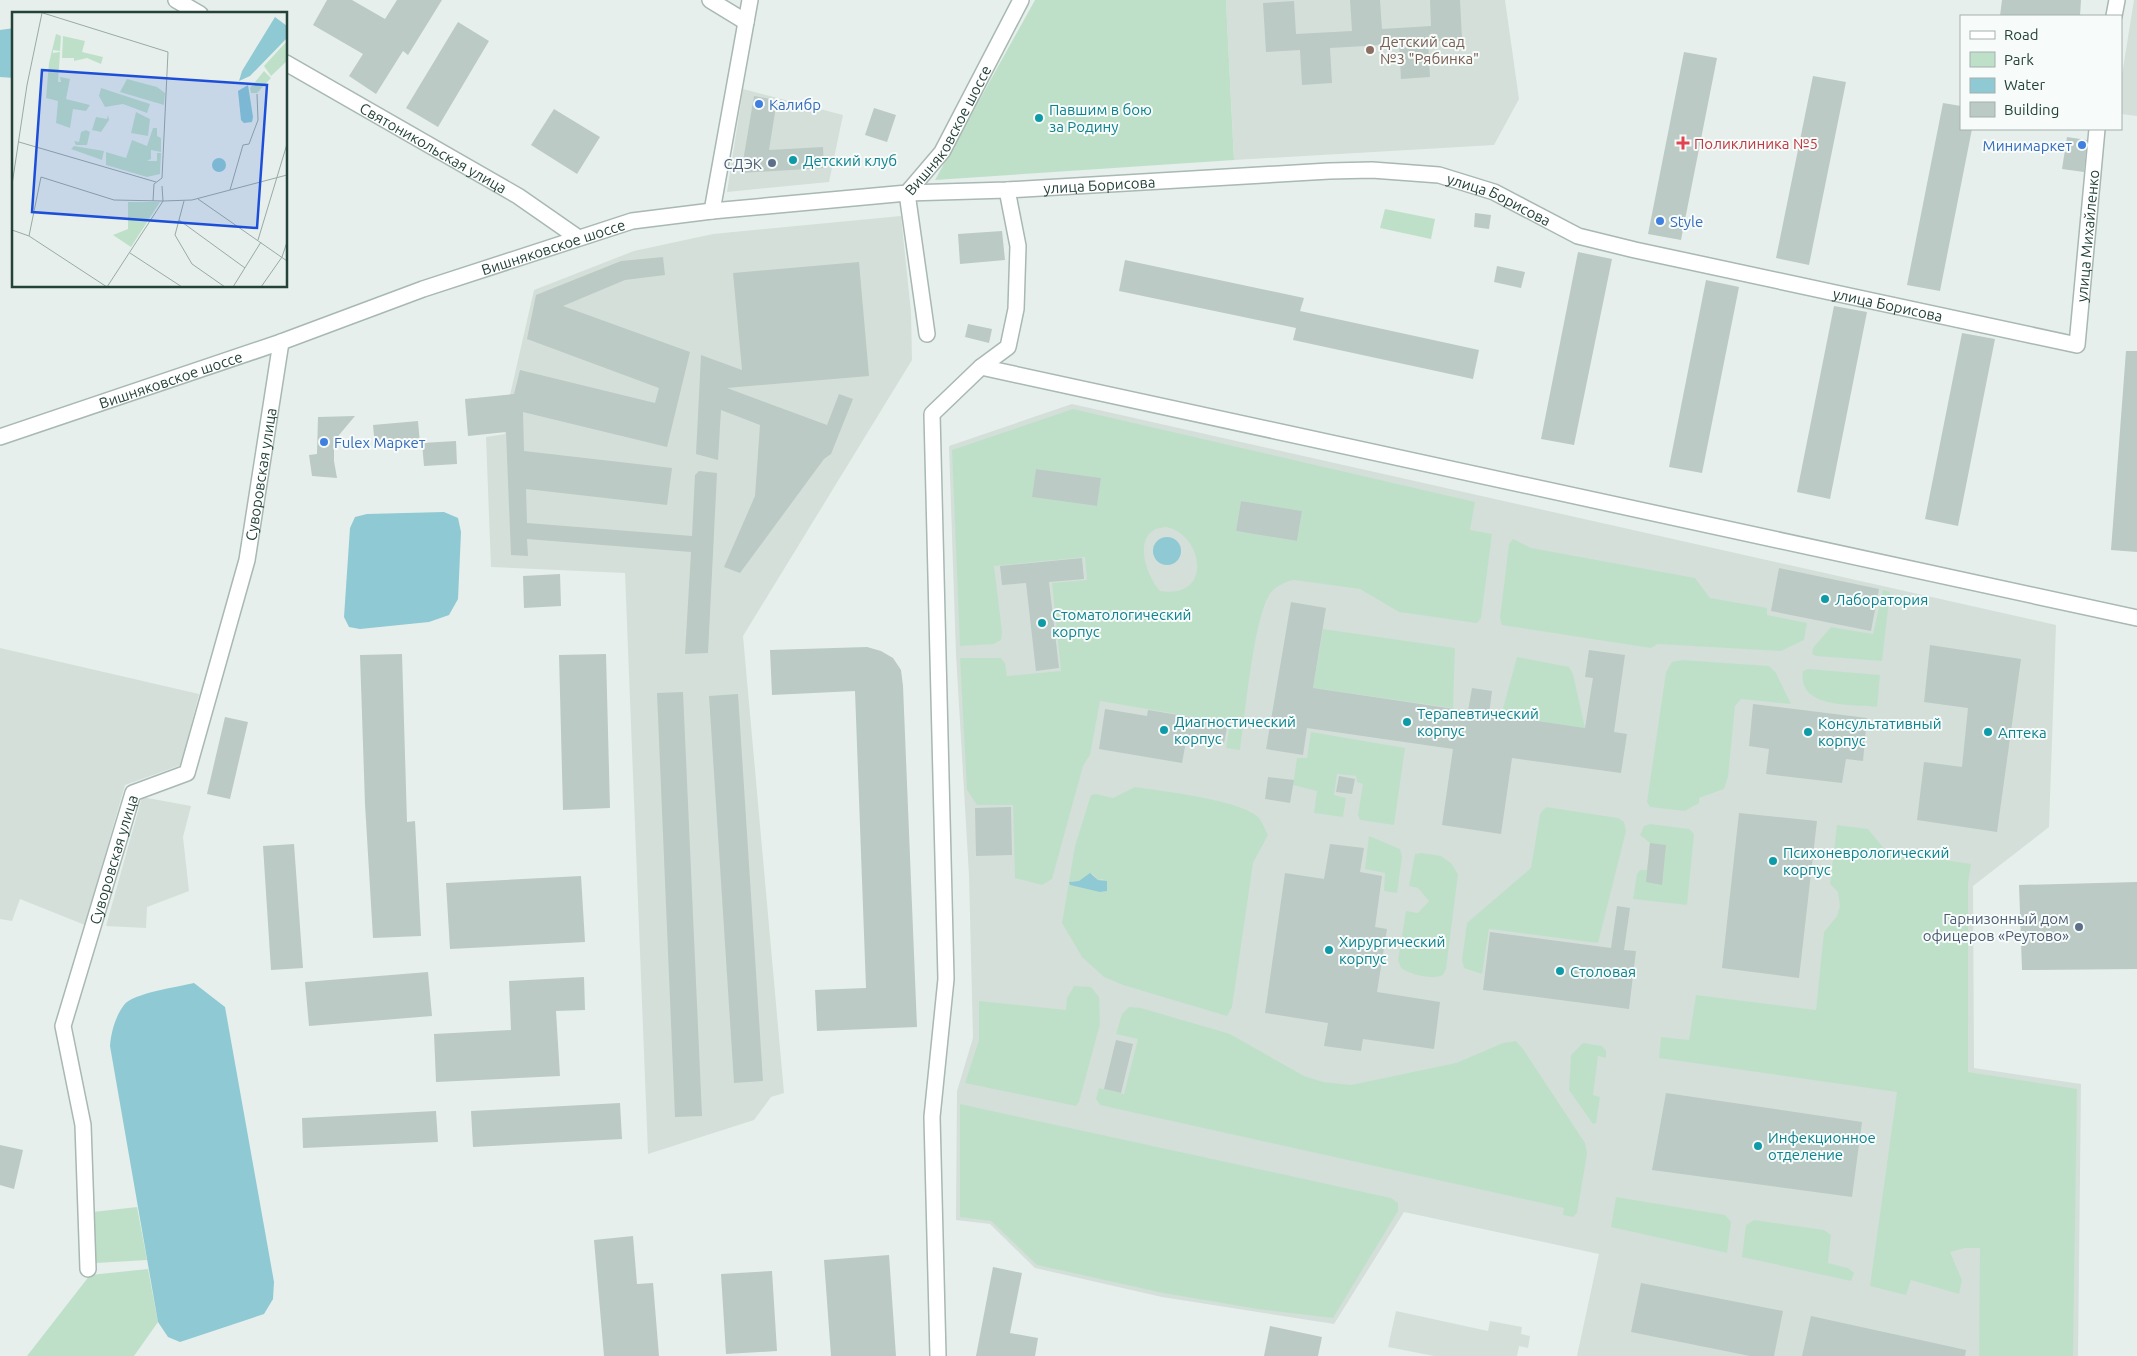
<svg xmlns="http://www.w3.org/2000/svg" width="2137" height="1356" font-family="Ubuntu,sans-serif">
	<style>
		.built { fill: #d4dfda }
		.green { fill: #bfe0c8; fill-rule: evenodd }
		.water { fill: #8ec9d4 }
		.building { fill: #bbcac4 }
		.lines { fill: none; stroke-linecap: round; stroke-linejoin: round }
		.minor-casing { stroke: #a8b8b2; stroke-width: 18 }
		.tertiary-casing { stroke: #a8b8b2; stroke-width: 18 }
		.minor { stroke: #fff; stroke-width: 15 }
		.tertiary { stroke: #fff; stroke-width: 15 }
		.education-dot { fill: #8d6e63; stroke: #f7fbf9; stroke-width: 2 }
		.shop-dot { fill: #3f7fe0; stroke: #f7fbf9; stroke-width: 2 }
		.culture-dot { fill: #0f9aa8; stroke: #f7fbf9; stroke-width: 2 }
		.health-dot { fill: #e0444e; stroke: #f7fbf9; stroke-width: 2 }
		.service-dot { fill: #5c6f8a; stroke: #f7fbf9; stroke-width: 2 }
		.labels { text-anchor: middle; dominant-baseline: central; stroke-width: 4; stroke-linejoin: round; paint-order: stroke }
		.education-label { font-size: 15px; fill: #785e54; stroke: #f7fbf9; text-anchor: start }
		.shop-label { font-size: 15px; fill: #366cbe; stroke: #f7fbf9; text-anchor: start }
		.culture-label { font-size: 15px; fill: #0d838f; stroke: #f7fbf9; text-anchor: start }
		.street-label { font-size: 15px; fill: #24423a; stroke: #f7fbf9 }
		.health-label { font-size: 15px; fill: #be3a42; stroke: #f7fbf9; text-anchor: start }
		.service-label { font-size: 15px; fill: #4e5e75; stroke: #f7fbf9; text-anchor: end }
		.inset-road { fill: none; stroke: #98aaa4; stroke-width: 1 }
		.view { fill: #1d4ed8; fill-opacity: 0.15; stroke: #1d4ed8; stroke-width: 2.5 }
		.inset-edge { fill: none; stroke: #24423a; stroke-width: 2.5 }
	</style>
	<rect width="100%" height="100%" fill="#e6efeb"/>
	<!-- built -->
	<path class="built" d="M1226 0H1505L1519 99 1494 145 1234 160Z
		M2134 0H2137V116L2121 114V81Z
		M743 89 843 115 829 182 727 192Z
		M901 216 911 312 912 360 743 636 784 1093 771 1097 754 1120 648 1154 625 573 491 567 486 437 505 434 502 395H510L534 290 634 251 713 234Z
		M1072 404 2056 625 2049 827 1973 886 1974 1068 2081 1084 2078 1356H1577L1599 1254 1404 1212 1334 1324 1162 1297 1035 1268 990 1224 956 1220 957 1091 973 1038 969 875 956 654 949 446Z
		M0 648 199 694 181 765 125 785 85 925 20 899 12 921 0 919Z
		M142 797 191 806 183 837 189 891 147 907 146 928 106 926Z
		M1396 1311 1488 1331 1490 1321 1522 1327 1521 1334 1530 1336 1528 1348 1519 1346 1517 1356H1434L1388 1347Z"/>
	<!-- green -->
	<path class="green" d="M1035 0H1226L1234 160 935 180Z
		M1385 209 1435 219 1431 239 1380 228Z
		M1073 409 1475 502 1470 530 1492 534 1481 618 1477 623 1399 612 1360 589 1294 580C1287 581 1279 585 1273 590 1254 608 1245 719 1240 750L1226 748 1230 723 1100 701 1090 755 1083 766 1052 879 1042 885 1015 878 1013 805H977L967 790 960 658H1001L1005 663 1007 676 1061 671 1052 583 1087 580 1085 557 994 566 1002 632 1001 640 994 644 960 646 952 450ZM1036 469 1101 478 1097 506 1033 497ZM1241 501 1302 511 1297 541 1236 531ZM1166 527C1203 534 1214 599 1160 591 1148 578 1134 542 1154 530 1157 528 1162 528 1166 527Z
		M1513 539 1531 548 1695 578 1710 598 1767 608V615L1807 623 1804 640 1781 651 1658 644 1651 648 1502 625 1500 618 1509 544Z
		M1883 590 1890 592 1882 661 1816 656 1812 654 1813 648 1831 627 1873 634Z
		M1323 629 1455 648 1453 708 1313 688Z
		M1517 657 1569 667 1573 674 1585 728 1501 716Z
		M1682 660 1769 666 1776 673 1791 704 1741 699 1735 706 1728 777 1724 789 1699 798V803L1685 811 1650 807 1647 802 1666 672 1672 662Z
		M1808 669 1880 675 1877 707C1851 704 1797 709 1803 671Z
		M1311 732 1405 748 1394 825 1360 820 1358 815 1363 784 1357 782 1356 776 1337 774 1334 795 1346 798 1343 817 1314 813 1317 791 1293 785 1297 758H1307Z
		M1135 787C1161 791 1243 800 1259 818 1263 823 1265 830 1268 835L1253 863 1232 1007 1227 1016 1123 985 1104 977 1082 957 1062 923 1075 846 1091 795 1096 794 1113 798ZM1093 874 1098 880 1103 879 1104 892 1070 885 1072 881H1079Z
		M1546 807 1618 818 1624 822 1626 831 1598 943 1489 929 1482 974 1464 968 1462 960 1467 923 1531 868 1540 814Z
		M1650 824 1689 829 1694 834 1687 905 1633 899 1637 874 1640 870H1647L1650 843 1640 835 1644 826Z
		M1837 825 1868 829 1886 851 1971 864 1968 883V1072L2077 1089 2073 1356H1979L1980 1248H1965L1950 1252 1962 1280 1959 1294 1911 1280 1906 1295 1870 1286 1897 1092 1659 1058 1661 1037 1689 1040 1696 995 1816 1010 1824 932 1837 916 1840 906 1838 892 1830 884Z
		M1369 836 1400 849 1402 857 1397 893 1384 891 1385 873 1365 869Z
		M1421 853 1441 856 1451 863 1458 874 1446 969 1443 975C1431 980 1412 975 1401 968L1398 960 1406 911 1418 913 1429 901 1418 888 1409 886 1415 854Z
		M1074 986 1091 987 1099 997 1100 1024 1079 1102 1076 1106 965 1083 979 1040V1001L1066 1010 1067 998Z
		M1129 1007 1141 1008 1230 1034 1304 1076 1323 1082 1351 1085 1456 1063 1503 1043 1516 1041 1523 1049 1585 1143 1587 1154 1577 1213 1573 1217 1563 1215 1564 1208 1100 1105 1096 1099 1099 1088 1124 1094 1138 1039 1116 1034 1122 1014Z
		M1583 1043 1602 1046 1606 1051V1058L1598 1056 1593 1095 1600 1097 1596 1123 1593 1124 1569 1090 1571 1055Z
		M960 1104 1391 1198 1398 1203V1211L1333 1318 1258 1309 1163 1293 1037 1265 991 1221 960 1217Z
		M1616 1197 1725 1215 1731 1222 1727 1253 1611 1227Z
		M137 1207 147 1260 96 1263 93 1212Z
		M1754 1220 1824 1230 1831 1235 1828 1263 1848 1268 1854 1273 1851 1281 1742 1257 1746 1225Z
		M148 1269 158 1322 134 1356H27L90 1275Z"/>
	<!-- water -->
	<path class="water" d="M14 28V78L0 77V30Z
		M444 512 458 518 461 532 458 599 449 615 429 622 360 629 349 627 344 617 350 528 355 517 367 514Z
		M1153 551a14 14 0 1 1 28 0a14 14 0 1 1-28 0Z
		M1090 873 1098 880 1107 881V891L1100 892 1070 885 1069 882 1079 881Z
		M194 983 225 1007 274 1282 273 1299 264 1314 180 1342 168 1337 158 1322 110 1046C111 1033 115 1017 124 1005 133 993 178 987 194 983Z"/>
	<!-- building -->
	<path class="building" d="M327 0H352L385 19 397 0H442L408 55 403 51 376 94 349 76 363 54 313 25Z
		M1350 0H1380L1382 29 1431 26 1430 0H1460L1462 39 1428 42 1430 77 1401 79 1399 44 1330 48 1332 83 1302 85 1300 50 1266 52 1263 3 1294 1 1296 34 1352 31Z
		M2002 0H2081L2080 16H2000Z
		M458 22 489 41 438 127 406 108Z
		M1684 52 1717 58 1681 240 1648 234Z
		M1813 76 1846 82 1809 265 1776 258Z
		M754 96 777 100 769 150 823 147 824 168 741 173Z
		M1943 103 1961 106V129H1972L1940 291 1907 285Z
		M874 108 896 115 887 142 865 135Z
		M554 109 600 137 577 174 531 145Z
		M2067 137 2087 140 2084 172 2062 169Z
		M1475 213 1491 215 1489 229 1474 227Z
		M1002 231 1005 260 960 264 958 234Z
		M1578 252 1612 259 1574 445 1541 439Z
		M663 257 665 275 625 280 563 306 690 352 667 447 523 412 524 451 672 468 667 505 526 489 527 523 692 536 695 475 699 471 717 473 708 653 685 654 691 552 527 539 528 556 511 555 506 432 468 436 465 399 514 394 520 370 655 403 659 388 527 339 536 295 621 261Z
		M1125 260 1304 298 1300 311 1479 350 1473 379 1293 340 1296 328 1119 291Z
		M859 262 869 376 727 388 827 425 839 394 853 399 831 454 824 459 740 573 724 567 755 496 760 425 721 410 718 460 696 454 701 355 742 370 733 273Z
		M1497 266 1525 272 1521 288 1494 282Z
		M1706 280 1739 287 1702 473 1669 467Z
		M1834 306 1867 312 1830 499 1797 492Z
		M968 324 992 329 989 343 965 337Z
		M1962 333 1995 339 1958 526 1925 519Z
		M2126 351H2137V552L2111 550Z
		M355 416 334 441V461L337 478 312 476 309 455 317 454 318 417Z
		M418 421 420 444 375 447 373 425Z
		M456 441 457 464 424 466 422 443Z
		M1036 469 1101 478 1097 506 1032 497Z
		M1241 501 1302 511 1297 541 1236 531Z
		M1082 558 1084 579 1049 582 1059 668 1036 671 1026 583 1002 585 1000 566Z
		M1779 568 1879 589 1871 631 1771 611Z
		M560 574 561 606 524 608 523 576Z
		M1291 602 1326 608 1313 688 1468 711 1472 688 1492 691 1489 714 1585 728 1593 678 1585 677 1589 650 1625 655 1614 732 1627 734 1621 773 1512 758 1501 834 1442 825 1453 749 1307 728 1303 755 1266 749Z
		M1930 645 2021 659 1997 832 1917 820 1924 762 1962 767 1968 708 1924 702Z
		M867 647 881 651 893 658 901 670 903 686 917 1027 817 1031 815 990 866 988 855 691 772 695 770 650Z
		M402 654 407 822 415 821 421 936 373 938 365 804 360 655Z
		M606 654 610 808 563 810 559 655Z
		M683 692 702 1116 675 1117 657 693Z
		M738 694 763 1081 734 1083 709 696Z
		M1753 704 1867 718 1863 761 1846 759 1842 783 1766 774 1769 749 1749 746Z
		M1105 709 1147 716 1148 710 1228 723 1224 743 1187 736 1182 763 1099 749Z
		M225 717 248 722 230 799 207 794Z
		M1339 776 1355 779 1352 794 1336 792Z
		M1268 777 1294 780 1290 803 1265 799Z
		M1011 807 1012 855 976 856 975 808Z
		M1739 813 1817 821 1799 978 1722 968Z
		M1650 843 1666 845 1662 885 1646 882Z
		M294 844 303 968 271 970 263 846Z
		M1330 844 1364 848 1360 872 1382 876 1375 927 1387 929 1377 992 1440 1002 1434 1049 1363 1039 1361 1051 1324 1046 1328 1023 1265 1013 1285 873 1324 879Z
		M581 876 585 942 450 949 446 883Z
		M2137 882V969L2022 970 2019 885Z
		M1617 906 1630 908 1624 950 1636 951 1629 1009 1483 990 1490 932 1611 948Z
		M428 972 432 1016 309 1026 305 982Z
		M584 977 585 1010 556 1011 560 1076 436 1082 434 1034 511 1030 509 981Z
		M1116 1040 1133 1044 1121 1093 1104 1089Z
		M1666 1093 1862 1122 1852 1197 1652 1170Z
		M620 1103 622 1139 473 1147 471 1111Z
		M436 1111 438 1142 303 1148 302 1118Z
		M0 1145 23 1150 14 1189 0 1185Z
		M633 1236 637 1284 653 1283 659 1356H604L594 1240Z
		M889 1255 896 1356H831L824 1260Z
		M993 1267 1022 1273 1010 1333 1038 1338 1035 1356H976Z
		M772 1271 777 1351 726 1354 721 1274Z
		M1641 1283 1783 1311 1774 1356H1750L1631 1332Z
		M1811 1316 1966 1350 1965 1356H1802Z
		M1270 1326 1322 1337 1318 1356H1264Z"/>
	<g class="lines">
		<!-- minor casing -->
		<g class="minor-casing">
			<g id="minor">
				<path d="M176 0 200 14"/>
				<path d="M710 0 746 22"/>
				<path d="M2114 16 2117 0"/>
				<path id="s1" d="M286 63 518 196 577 237"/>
				<path d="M712 211 750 0"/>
				<path id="s2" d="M927 334 907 193 1007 190 1329 171 1372 170 1439 175 1494 192 1578 236 1635 250 2077 345 2097 129"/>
				<path d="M981 367 2137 618"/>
				<path id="s3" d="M88 1269 83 1125 63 1026 133 793 187 773 247 560 281 342"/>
				<path d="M938 1356 932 1117 946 979 932 414 981 367 1008 347 1016 309 1018 246 1007 190"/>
			</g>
		</g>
		<!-- tertiary casing -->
		<g class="tertiary-casing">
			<g id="tertiary">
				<path id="s4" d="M0 437 281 342 423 289 632 221 712 211 907 193 942 152 1021 0"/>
			</g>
		</g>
		<!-- minor -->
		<use href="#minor" class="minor"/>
		<!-- tertiary -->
		<use href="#tertiary" class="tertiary"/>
	</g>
	<!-- markers -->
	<circle class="education-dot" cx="1370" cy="50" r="5"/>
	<g class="shop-dot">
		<circle cx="759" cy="104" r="5"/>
		<circle cx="2082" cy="145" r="5"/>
		<circle cx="1660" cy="221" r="5"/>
		<circle cx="324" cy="442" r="5"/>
	</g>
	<g class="culture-dot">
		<circle cx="1039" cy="118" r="5"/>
		<circle cx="793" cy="160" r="5"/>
		<circle cx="1825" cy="599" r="5"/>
		<circle cx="1042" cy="623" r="5"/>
		<circle cx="1407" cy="722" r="5"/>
		<circle cx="1164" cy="730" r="5"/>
		<circle cx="1808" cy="732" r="5"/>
		<circle cx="1988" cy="732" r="5"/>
		<circle cx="1773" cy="861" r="5"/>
		<circle cx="1329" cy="950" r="5"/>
		<circle cx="1560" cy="971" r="5"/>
		<circle cx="1758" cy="1146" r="5"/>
	</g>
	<path class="health-dot" d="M1680.5 135.5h5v5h5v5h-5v5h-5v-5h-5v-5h5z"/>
	<g class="service-dot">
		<circle cx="772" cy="163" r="5"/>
		<circle cx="2079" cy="927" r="5"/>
	</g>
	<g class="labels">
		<!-- education labels -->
		<g class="education-label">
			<text x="1380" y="41">Детский сад<tspan x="1380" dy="17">№3 "Рябинка"</tspan></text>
		</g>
		<!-- shop labels -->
		<g class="shop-label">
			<text x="769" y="104">Калибр</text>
			<text x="2072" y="145" text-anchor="end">Минимаркет</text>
			<text x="1670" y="221">Style</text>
			<text x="334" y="442">Fulex Маркет</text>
		</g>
		<!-- culture labels -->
		<g class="culture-label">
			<text x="1049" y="109">Павшим в бою<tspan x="1049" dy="17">за Родину</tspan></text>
			<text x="803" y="160">Детский клуб</text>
			<text x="1835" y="599">Лаборатория</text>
			<text x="1052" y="614">Стоматологический<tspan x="1052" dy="17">корпус</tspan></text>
			<text x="1417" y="713">Терапевтический<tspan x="1417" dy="17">корпус</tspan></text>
			<text x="1174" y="721">Диагностический<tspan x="1174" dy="17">корпус</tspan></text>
			<text x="1818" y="723">Консультативный<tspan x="1818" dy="17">корпус</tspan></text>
			<text x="1998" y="732">Аптека</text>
			<text x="1783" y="852">Психоневрологический<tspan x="1783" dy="17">корпус</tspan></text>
			<text x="1339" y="941">Хирургический<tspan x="1339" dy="17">корпус</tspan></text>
			<text x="1570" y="971">Столовая</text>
			<text x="1768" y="1137">Инфекционное<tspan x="1768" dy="17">отделение</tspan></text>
		</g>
		<!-- street labels -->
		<g class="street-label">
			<text stroke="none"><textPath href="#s4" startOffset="1020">Вишняковское шоссе</textPath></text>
			<text stroke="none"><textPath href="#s1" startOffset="170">Святоникольская улица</textPath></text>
			<text stroke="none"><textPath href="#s2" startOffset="335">улица Борисова</textPath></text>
			<text stroke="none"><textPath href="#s2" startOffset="740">улица Борисова</textPath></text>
			<text stroke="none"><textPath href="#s2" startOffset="1448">улица Михайленко</textPath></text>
			<text stroke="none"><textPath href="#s4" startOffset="585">Вишняковское шоссе</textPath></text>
			<text stroke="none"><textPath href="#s2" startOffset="1145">улица Борисова</textPath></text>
			<text stroke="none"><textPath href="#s4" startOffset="180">Вишняковское шоссе</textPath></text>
			<text stroke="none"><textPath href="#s3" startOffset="854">Суворовская улица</textPath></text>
			<text stroke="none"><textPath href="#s3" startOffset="419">Суворовская улица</textPath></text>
		</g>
		<!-- health labels -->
		<g class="health-label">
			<text x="1694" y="143">Поликлиника №5</text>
		</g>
		<!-- service labels -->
		<g class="service-label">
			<text x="762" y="163">СДЭК</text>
			<text x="2069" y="918">Гарнизонный дом<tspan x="2069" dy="17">офицеров «Реутово»</tspan></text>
		</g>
	</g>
	<!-- overview -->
	<g transform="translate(12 12)">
		<rect width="275" height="275" fill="#e6efeb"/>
		<path d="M44 22 49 24 48 39 41 38V41L48 40 46 70H49L48 65 58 67 54 87 78 93 74 99 61 97 58 116 44 111 46 89 34 86 37 51ZM51 24 73 29 70 40 91 45 89 52 75 46 62 49V46H50ZM275 29V49L259 64 252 54ZM252 59 259 66 245 81H239L238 76ZM115 67 145 75 153 81 152 93 108 80ZM89 76 138 92 135 101 111 92 93 95 87 84ZM124 100 138 107 136 124 119 121ZM96 103 97 108 89 120 80 118 84 105 95 107ZM141 116H145V124L149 126V140L139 138V147L135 149H145V141H149L148 162 135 165 94 153V140L114 146 120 128 135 134ZM74 118 78 120 75 133H64L62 129 67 130 69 120ZM62 134 92 139 90 148 59 137ZM116 190H148L119 235 101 223 116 217Z" fill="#bfe0c8"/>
		<path d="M263 5 275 14V26L238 64 227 69 230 59ZM236 73 241 105 240 110 232 111 229 108 226 79ZM200 153a7 7 0 1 1 14 0a7 7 0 1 1-14 0Z" fill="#8ec9d4"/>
		<path class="inset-road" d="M31 1 156 40 150 166 142 172 141 189M7 130 144 170M0 173 15 73 30 1M218 178 231 133 237 132 246 108 245 82M186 187 275 249M172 189 163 223 180 252 213 275M167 208 233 256M0 218 17 224 95 275M17 224 29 165 102 188 151 189 150 174M246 228 275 132M118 241 170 275M95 275 151 189 180 188 275 163M221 275 249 230M249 275 270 245 275 230"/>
		<path class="view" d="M30 58 255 73 245 216 20 200Z"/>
		<rect width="275" height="275" class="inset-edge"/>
	</g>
	<!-- legend -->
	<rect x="1960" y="15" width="162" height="115" fill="#f7fbf9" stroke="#a3b1ad"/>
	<rect x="1970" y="31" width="25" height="8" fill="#ffffff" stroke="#a3b1ad"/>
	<text x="2004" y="40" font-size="15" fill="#24423a">Road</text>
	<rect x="1970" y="52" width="25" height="15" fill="#bfe0c8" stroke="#a3b1ad"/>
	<text x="2004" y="65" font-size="15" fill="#24423a">Park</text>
	<rect x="1970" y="78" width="25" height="15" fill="#8ec9d4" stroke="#a3b1ad"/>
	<text x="2004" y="90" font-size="15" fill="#24423a">Water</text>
	<rect x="1970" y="102" width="25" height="15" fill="#bbcac4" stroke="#a3b1ad"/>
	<text x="2004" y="115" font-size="15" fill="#24423a">Building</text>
</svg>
